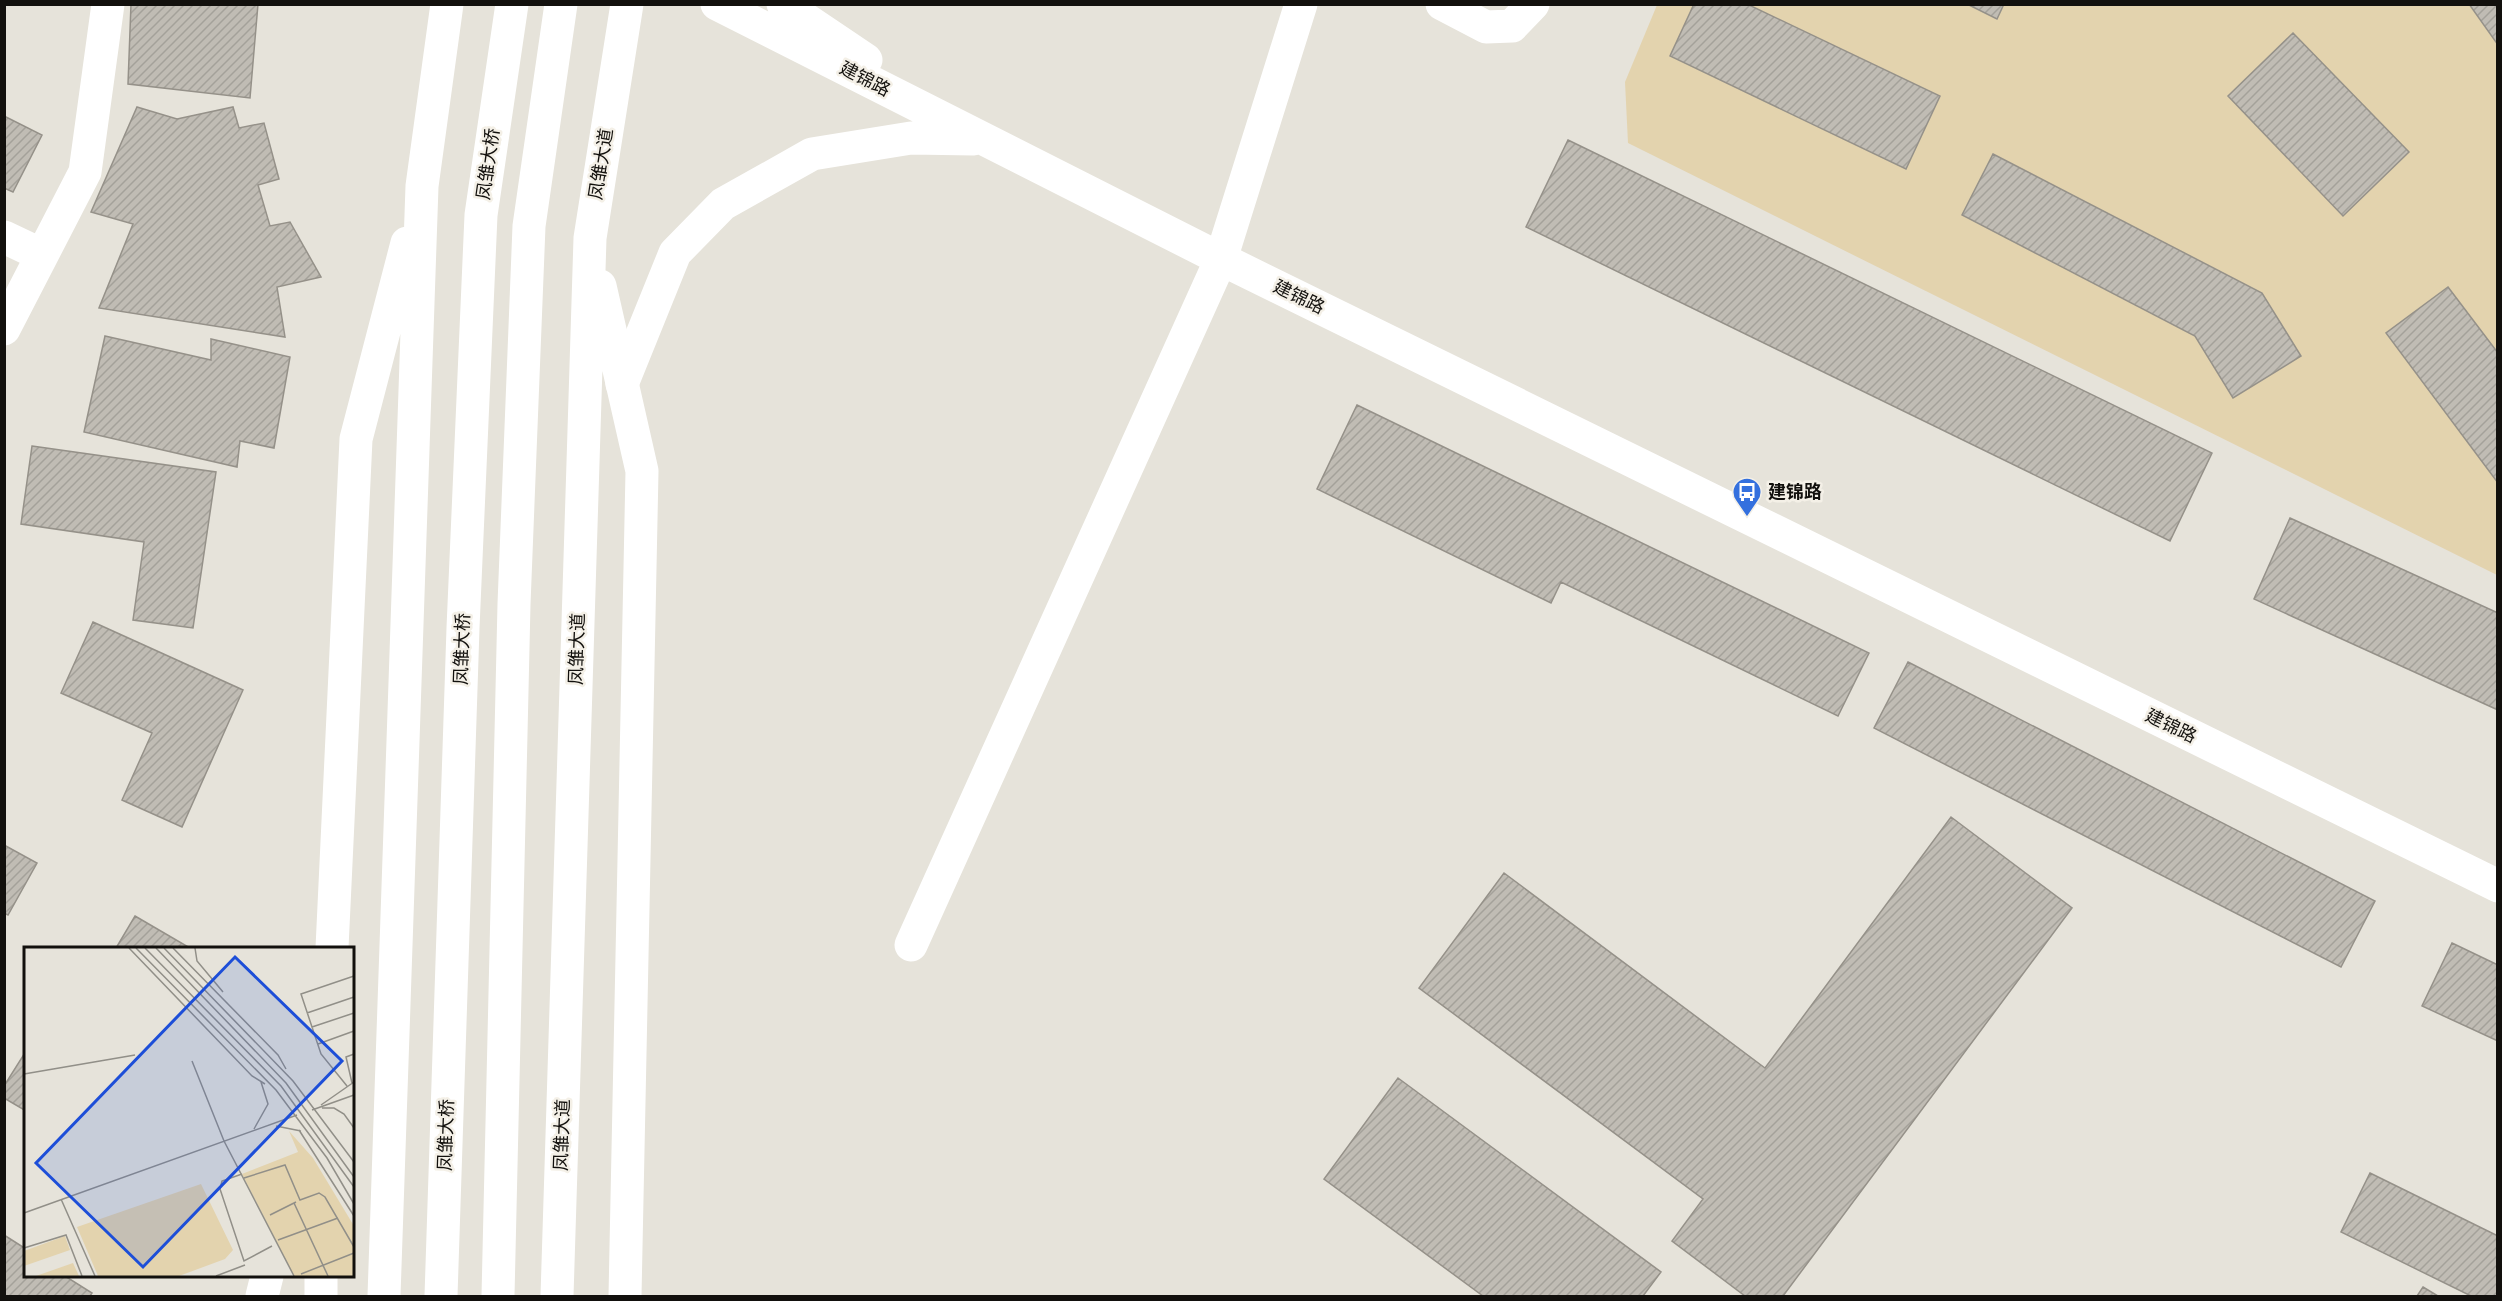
<svg xmlns="http://www.w3.org/2000/svg" width="2502" height="1301" font-family="Rubik,'Noto Sans SC',sans-serif">
	<style>
		.green { fill: #e3d3ae }
		.building { fill: url(#building-hatch); stroke: #959189; stroke-width: 1.5 }
		.lines { fill: none; stroke-linecap: round; stroke-linejoin: round }
		.minor { stroke: #fff; stroke-width: 33 }
		.major { stroke: #fff; stroke-width: 33 }
		.labels { text-anchor: middle; dominant-baseline: central; stroke-width: 5; stroke-linejoin: round; paint-order: stroke }
		.street-label { font-size: 18px; fill: #12100d; stroke: #f4f0e7 }
		.poi-label { font-size: 18px; font-weight: bold; fill: #12100d; stroke: #f4f0e7; text-anchor: start }
		.inset-road { fill: none; stroke: #918f88; stroke-width: 1.5 }
		.view { fill: #1d4ed8; fill-opacity: 0.15; stroke: #1d4ed8; stroke-width: 3 }
		.inset-edge { fill: none; stroke: #12100d; stroke-width: 3 }
	</style>
	<defs>
		<pattern id="building-hatch" width="6" height="6" patternUnits="userSpaceOnUse" patternTransform="scale(1.5)"><rect width="6" height="6" fill="#c0bcb4"/><path d="M-1 1l2-2M0 6l6-6M5 7l2-2" fill="none" stroke="#a4a19a"/></pattern>
	</defs>
	<rect width="100%" height="100%" fill="#e6e3da"/>
	<!-- green -->
	<path class="green" d="M1657 5H2497V575L1628 143 1625 82Z"/>
	<!-- building -->
	<path class="building" d="M131 4H258L250 98 128 84Z
		M1694 4H1747L1940 96 1906 169 1670 56Z
		M1967 4H2004L1997 19Z
		M2469 4H2498V45Z
		M2293 33 2409 152 2343 216 2228 96Z
		M137 107 177 119 233 107 239 128 264 123 279 179 258 185 270 226 290 222 321 277 277 287 285 337 99 308 133 224 91 212Z
		M4 116 42 135 13 192 4 188Z
		M1568 140 2212 453 2170 541 1526 227Z
		M1993 154 2262 293 2301 356 2233 398 2195 336 1962 215Z
		M2448 287 2498 353V483L2386 333Z
		M105 336 211 360V339L290 357 274 448 240 441 237 467 84 432Z
		M1357 405 1869 653 1838 716 1561 582 1551 603 1317 489Z
		M32 446 216 472 193 628 133 620 144 542 21 524Z
		M2290 518 2498 613V710L2254 599Z
		M93 622 243 690 182 827 122 800 152 733 61 693Z
		M1908 662 2375 901 2341 967 1874 728Z
		M1951 817 2072 908 1783 1296H1745L1672 1241 1703 1199 1419 988 1504 873 1765 1068Z
		M4 845 37 863 8 915 4 913Z
		M135 916 190 948H116Z
		M2452 943 2498 965V1041L2422 1006Z
		M26 1051V1111L4 1098V1086Z
		M1398 1078 1661 1272 1643 1296H1483L1324 1179Z
		M2370 1173 2498 1236V1296H2471L2341 1232Z
		M4 1235 26 1249V1276H65L92 1293 90 1296H4Z
		M2423 1287 2438 1296H2417Z"/>
	<g class="lines">
		<!-- minor -->
		<path class="minor" d="M717 4 1221 259 2498 886
			M783 4 866 60
			M1442 4 1486 27 1512 26 1533 4
			M4 237 42 255
			M4 329 85 172 108 4
			M622 384 675 253 723 204 812 154 911 138 974 139
			M911 945 1221 259 1301 4"/>
		<!-- major -->
		<path class="major" d="M600 286 642 471 625 1296
			M332 948 356 439 407 243
			M262 1296 267 1276
			M321 1296V1276
			M384 1296 422 186 447 4
			M441 1296 463 628 481 215 512 4
			M498 1296 514 604 529 226 561 4
			M557 1296 590 238 627 4"/>
	</g>
	<!-- icons -->
	<defs>
		<g id="bus-pin" transform="scale(1.5)"><path d="M0 17L-7.5 6A9.5 9.5 0 1 1 7.5 6Z" fill="#3470de" stroke="#f4f0e7"/><path d="M-5-6H5V4H4V6H2V4H-2V6H-4V4H-5ZM-3.5-4V0h7V-4ZM-3.5 1.2v1.5H-2V1.2ZM2 1.2v1.5H3.5V1.2Z" fill="#fff"/></g>
	</defs>
	<g fill-rule="evenodd">
		<use href="#bus-pin" x="1747" y="492"/>
	</g>
	<g class="labels">
		<!-- street labels -->
		<g class="street-label">
			<text transform="translate(865 79) rotate(27)">建锦路</text>
			<text transform="translate(488 164) rotate(-82)">凤雏大桥</text>
			<text transform="translate(601 164) rotate(-81)">凤雏大道</text>
			<text transform="translate(1299 297) rotate(26)">建锦路</text>
			<text transform="translate(462 649) rotate(-88)">凤雏大桥</text>
			<text transform="translate(577 649) rotate(-88)">凤雏大道</text>
			<text transform="translate(2171 726) rotate(26)">建锦路</text>
			<text transform="translate(446 1135) rotate(-88)">凤雏大桥</text>
			<text transform="translate(562 1135) rotate(-88)">凤雏大道</text>
		</g>
		<!-- poi labels -->
		<g class="poi-label">
			<text x="1768" y="492">建锦路</text>
		</g>
	</g>
	<!-- overview -->
	<g transform="translate(24 947)">
		<rect width="330" height="330" fill="#e6e3da"/>
		<path d="M265 184 289 211 330 279V329H270L218 227 274 205ZM177 237 209 303 201 312 155 329H74L53 280ZM41 289 46 303 0 319V304ZM49 316 55 329H12Z" fill="#e3d3ae"/>
		<path class="inset-road" d="M105 1 228 129 241 137M112 1 252 143 303 211 330 257M121 1 257 139 330 240M132 1 262 136 330 230M140 1 269 134 330 215M149 1 254 108 262 122M171 1 173 14 199 45M283 66 330 50M288 80 330 66M294 97 330 84M168 114 200 194 270 329M0 127 111 108M328 136 322 110 330 107M323 139 297 107 277 47 330 29M297 158 330 135M298 161H310L320 167 330 181M288 163 330 148M252 179 277 184M230 182 244 157 237 135M275 183 330 269M218 227 198 234 196 242 220 314 248 299M220 231 261 218 276 253 295 246 301 250 330 300M37 252 71 329M270 256 304 329M0 266 273 168M246 268 272 255M254 293 314 271M0 301 42 288 58 329M277 327 330 306M192 329 221 318"/>
		<path class="view" d="M211 10 318 114 119 320 12 216Z"/>
		<rect width="330" height="330" class="inset-edge"/>
	</g>
	<!-- border -->
	<rect width="2502" height="1301" fill="none" stroke="#12100d" stroke-width="12"/>
</svg>
